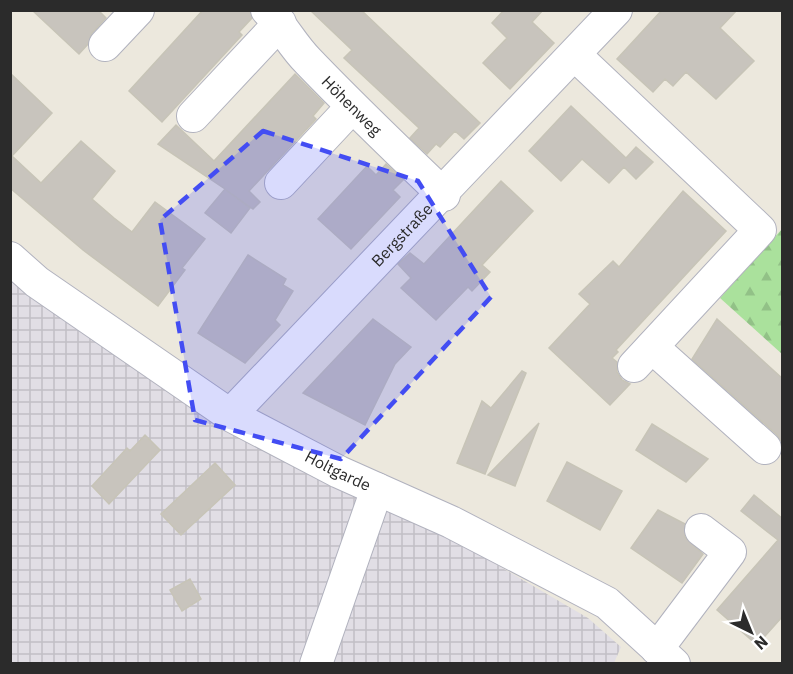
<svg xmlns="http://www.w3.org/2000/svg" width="793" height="674" font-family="'IBM Plex Sans',sans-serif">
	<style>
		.industrial { fill: url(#industrial-grid) }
		.forest { fill: url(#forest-firs) }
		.building { fill: #c8c4bd; stroke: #c7c4b7; stroke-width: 1.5 }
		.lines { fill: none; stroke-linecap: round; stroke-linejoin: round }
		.minor-casing { stroke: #b1b2be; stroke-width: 34 }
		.minor { stroke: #fff; stroke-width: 32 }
		.marked { fill: #434df3; fill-opacity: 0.2; stroke: #434df3; stroke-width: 4.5; stroke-dasharray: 12 8; stroke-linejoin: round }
		.labels { text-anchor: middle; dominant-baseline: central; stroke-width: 5; stroke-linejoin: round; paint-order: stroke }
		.street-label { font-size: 16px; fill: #2b2b2b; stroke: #fff }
	</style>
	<defs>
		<pattern id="industrial-grid" width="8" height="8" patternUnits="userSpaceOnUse" patternTransform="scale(1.5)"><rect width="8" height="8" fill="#e1dee5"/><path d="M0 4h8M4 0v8" fill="none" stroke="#c1bfc5"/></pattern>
		<pattern id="forest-firs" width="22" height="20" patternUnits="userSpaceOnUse" patternTransform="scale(1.5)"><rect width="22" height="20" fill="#aae19c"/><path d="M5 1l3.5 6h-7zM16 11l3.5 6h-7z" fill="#92c187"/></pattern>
	</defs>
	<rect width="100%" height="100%" fill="#ece8dd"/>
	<!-- industrial -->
	<path class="industrial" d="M10 280 588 618 621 647 614 663H11Z"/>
	<!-- forest -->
	<path class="forest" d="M782 229V354L720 298Z"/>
	<!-- building -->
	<path class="building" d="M32 10H98L106 18 92 33 88 44 79 54Z
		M203 10H250L252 18 239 32 242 35 162 122 129 91Z
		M310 10H361L480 123 464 139 455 131 440 147 436 144 427 154 410 138 419 128 344 58 352 50Z
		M504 10H543L532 22 554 43 510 89 483 63 507 38 492 23Z
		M662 10H737L720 28 754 61 716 99 686 72 673 86 665 79 653 92 617 59Z
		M10 73 52 113 12 156 41 183 81 141 115 171 92 199 114 218 132 232 155 202 205 239 182 268 185 270 158 306 83 250 10 188Z
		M295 74 324 103 313 116 316 119 249 191 260 202 253 209 226 190 250 208 231 233 205 213 225 189 158 144 176 125 214 161Z
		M571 106 626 158 636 147 653 162 636 179 624 167 609 183 582 159 561 181 529 151Z
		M386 164 403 180 393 190 400 197 351 249 318 219 367 166 376 175Z
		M501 181 533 211 482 265 490 272 472 291 468 287 436 320 401 288 411 278 398 264 410 253 424 264Z
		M683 191 726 231 616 350 618 352 612 358 617 362V372L622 380 630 384 610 405 549 348 590 304 579 294 613 261 619 267Z
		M248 255 286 279 283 285 293 291 275 320 280 325 245 363 198 333Z
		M373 319 411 347 395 364 365 425 303 393Z
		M717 319 783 379V444L777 435 692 359Z
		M522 371 526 373 485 474 457 463 482 401 491 408Z
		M539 423 515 486 488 475Z
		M652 424 708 459 686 482 636 450Z
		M145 435 160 450 109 504 92 486 127 448 130 451Z
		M567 462 622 491 600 530 547 501Z
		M215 463 235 485 181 535 161 514Z
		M754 495 783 519V616L757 645 717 610 778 540 741 511Z
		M658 510 685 524V537L703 554 682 583 631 548Z
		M190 579 201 599 182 611 170 590Z"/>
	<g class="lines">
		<!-- minor casing -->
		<g class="minor-casing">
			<g id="minor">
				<path id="s1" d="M267 10C283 26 292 45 308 61 352 107 398 151 444 195"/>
				<path d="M105 45 138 10"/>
				<path d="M575 55 760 230 634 366"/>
				<path d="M193 116 280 23"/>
				<path d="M281 183 352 107"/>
				<path id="s2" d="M10 258 37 282 230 415 339 472 451 522 607 603 674 664"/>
				<path d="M652 347 765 448"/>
				<path id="s3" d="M230 415 616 10"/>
				<path d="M657 649 730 552 701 530"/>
				<path d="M316 664 377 489"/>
			</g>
		</g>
		<!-- minor -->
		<use href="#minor" class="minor"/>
	</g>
	<!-- marked area -->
	<path class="marked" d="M263 131 418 181 491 297 341 459 195 420 160 220Z"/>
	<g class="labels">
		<!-- street labels -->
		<g class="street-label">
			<text stroke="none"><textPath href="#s1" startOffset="128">Höhenweg</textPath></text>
			<text stroke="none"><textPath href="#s3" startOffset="249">Bergstraße</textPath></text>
			<text stroke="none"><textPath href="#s2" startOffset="392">Holtgarde</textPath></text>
		</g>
	</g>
	<!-- border -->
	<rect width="793" height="674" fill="none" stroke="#2b2b2b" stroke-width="24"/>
	<!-- north arrow -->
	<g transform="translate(751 632) rotate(137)" stroke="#ffffff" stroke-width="4.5" paint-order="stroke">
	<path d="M0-4.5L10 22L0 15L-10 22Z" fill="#2b2b2b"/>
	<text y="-9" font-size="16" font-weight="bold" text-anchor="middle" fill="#2b2b2b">N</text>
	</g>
</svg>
